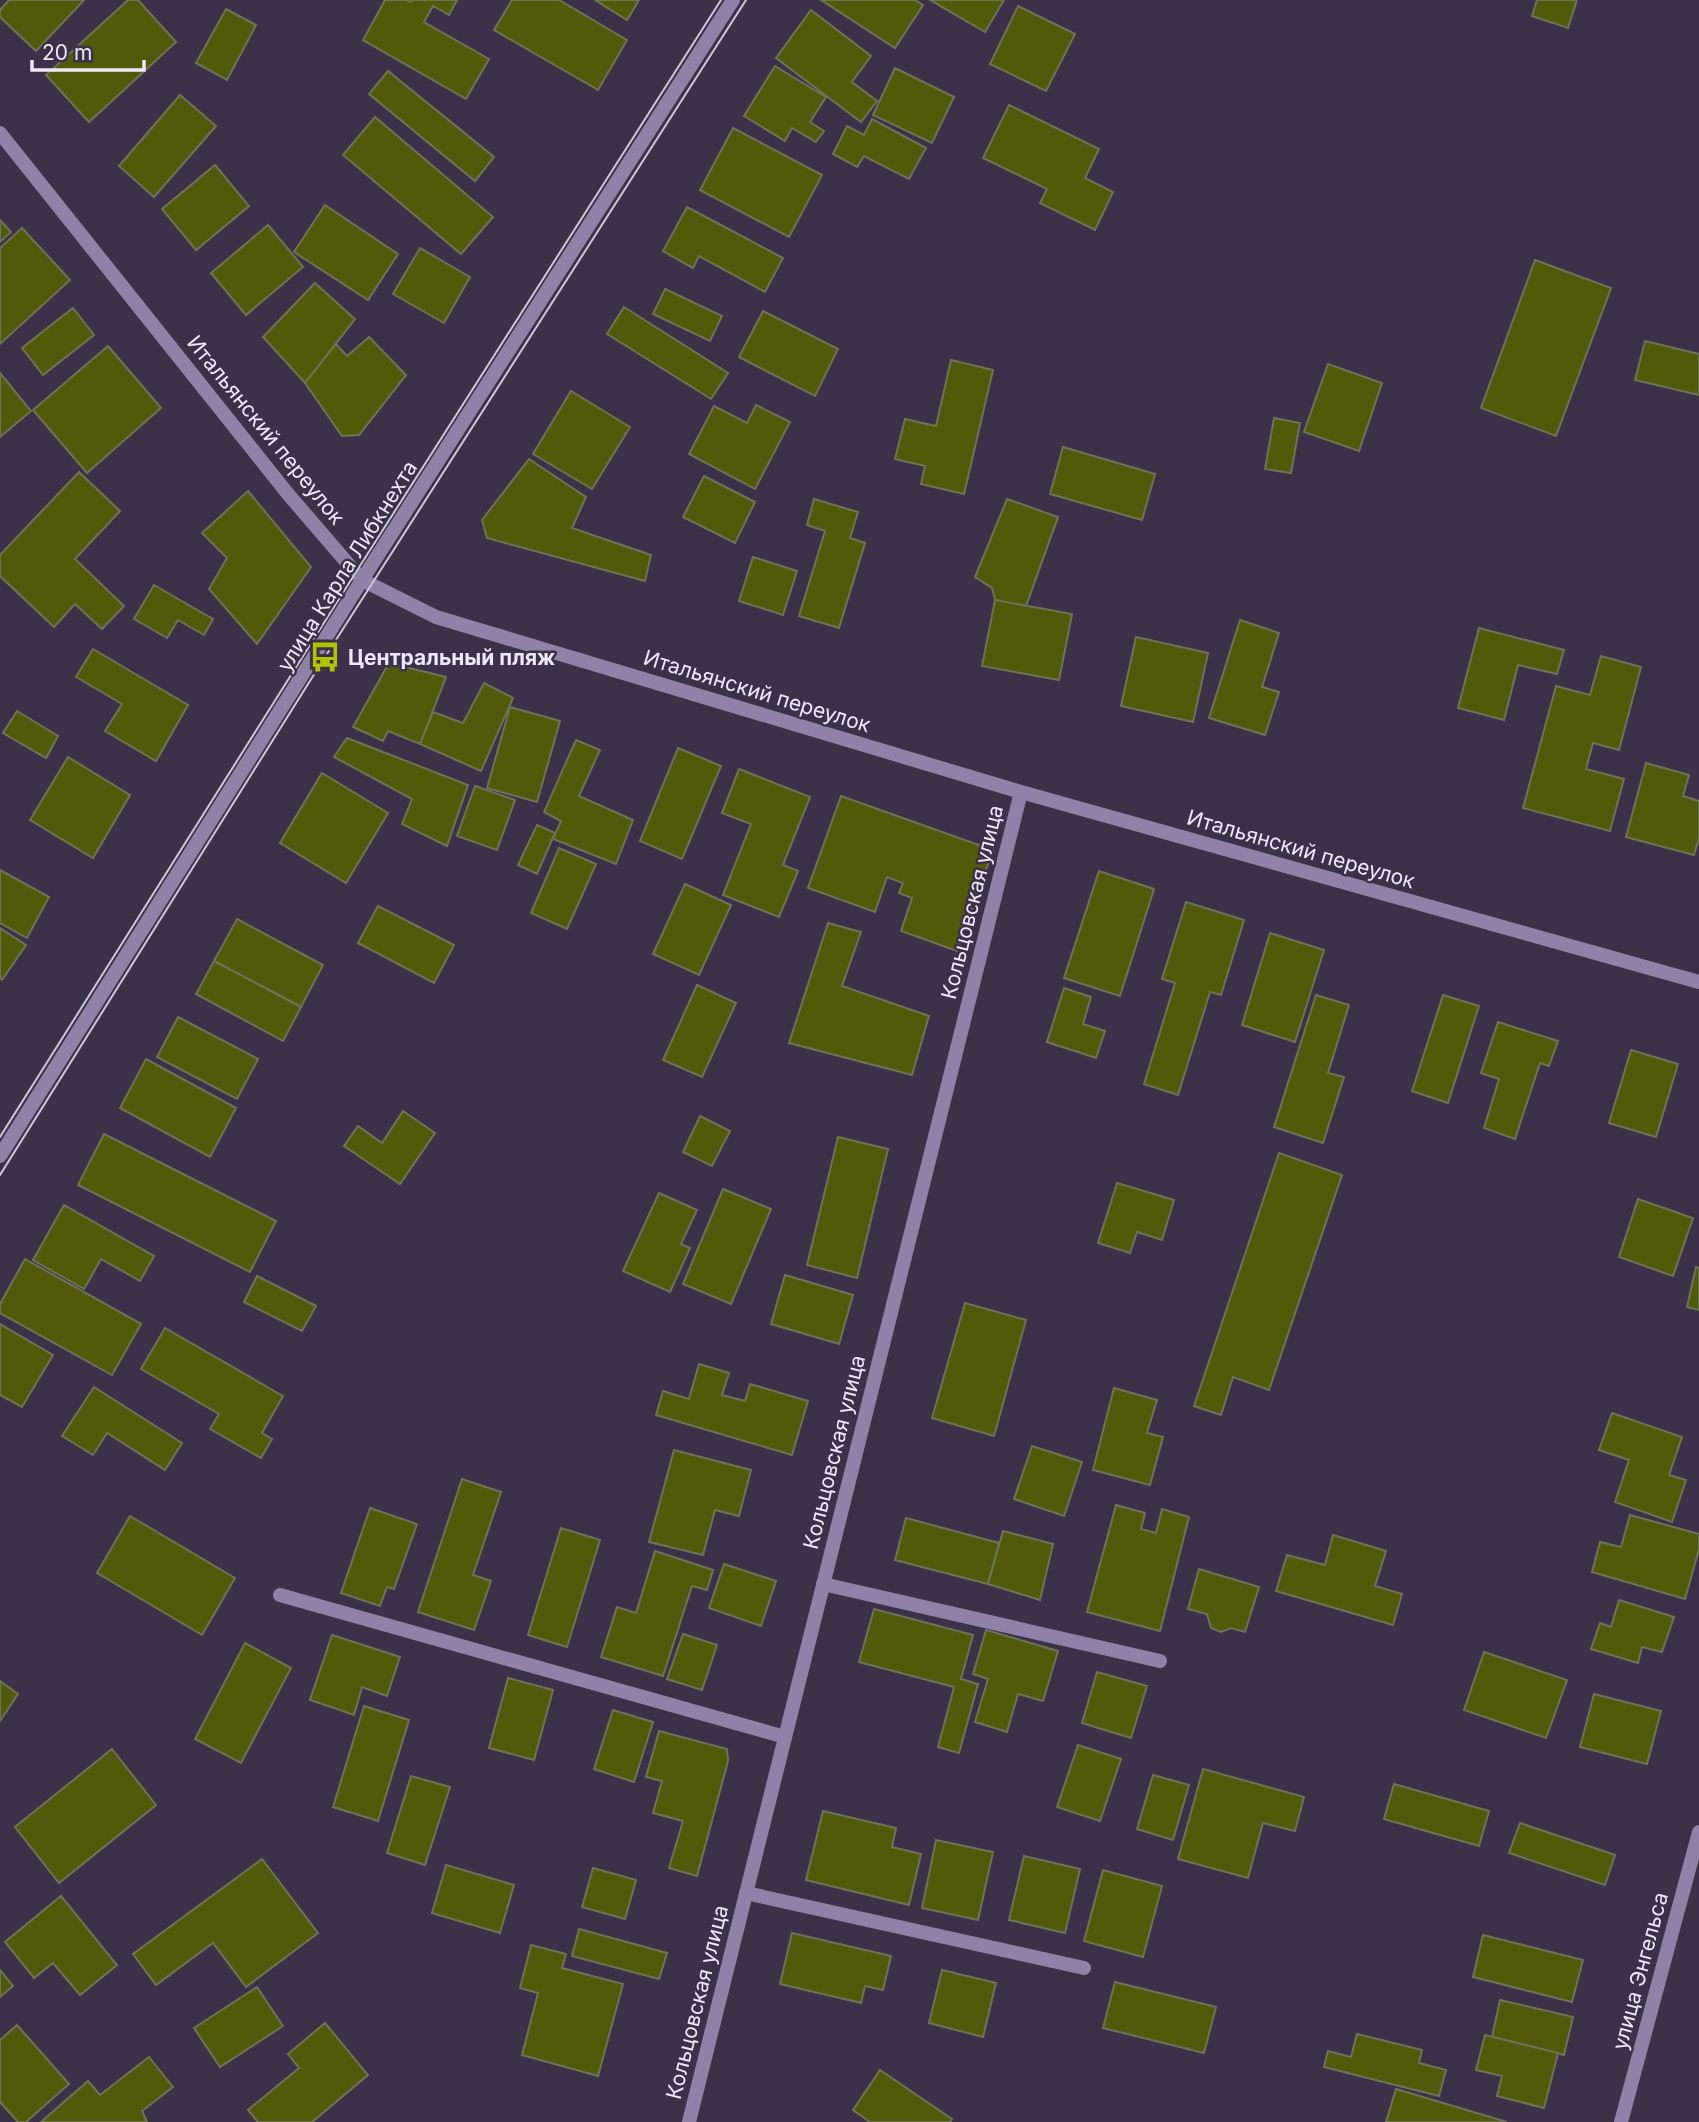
<svg xmlns="http://www.w3.org/2000/svg" width="1699" height="2122" viewBox="0 0 1699 2122" font-family="Inter,sans-serif">
<style>
.building{fill:#505a09;stroke:#6d7356;stroke-width:2}
.lines{fill:none;stroke-linecap:round;stroke-linejoin:round}
.lane{stroke:#8f82a6;stroke-width:14}
.street{stroke:#8f82a6;stroke-width:14}
.tram{stroke:#ccc7d7;stroke-width:2}
.labels{text-anchor:middle;dominant-baseline:central;stroke-width:5;stroke-linejoin:round;paint-order:stroke}
.street-label{font-size:21px;fill:#ede8f7;stroke:#3b324a}
.poi-label{font-size:21px;font-weight:bold;fill:#ede8f7;stroke:#3b324a;text-anchor:start}
</style>
<rect width="100%" height="100%" fill="#3b324a"/>
<g class="building">
<path d="M9,0H84L36,51L0,17V10Z"/>
<path d="M128,0H138L176,42L89,122L46,75Z"/>
<path d="M385,0H407L411,2L412,0H457L449,15L433,6L424,22L489,59L466,99L363,40Z"/>
<path d="M512,0H559L627,40L598,90L494,30Z"/>
<path d="M595,0H639L627,20Z"/>
<path d="M821,0H915L923,5L895,48Z"/>
<path d="M930,0H1004L985,32Z"/>
<path d="M1537,0H1577L1568,28L1532,16Z"/>
<path d="M1018,6L1075,34L1046,91L990,64Z"/>
<path d="M226,9L256,25L227,80L196,63Z"/>
<path d="M811,10L871,56L852,82L877,101L861,122L776,58Z"/>
<path d="M775,66L826,97L810,122L824,131L816,142L792,128L785,141L744,116Z"/>
<path d="M895,68L954,97L932,143L873,115Z"/>
<path d="M388,71L494,157L475,181L369,94Z"/>
<path d="M180,95L216,126L154,197L119,166Z"/>
<path d="M1009,105L1099,149L1085,178L1113,192L1095,230L1040,203L1047,189L983,158Z"/>
<path d="M375,117L493,217L461,254L343,155Z"/>
<path d="M872,119L926,148L909,179L864,156L857,167L833,154L847,126L864,135Z"/>
<path d="M733,128L822,175L789,237L700,190Z"/>
<path d="M215,165L249,206L196,250L162,209Z"/>
<path d="M325,205L398,254L368,300L294,252Z"/>
<path d="M687,207L783,258L765,292L699,256L693,268L663,251Z"/>
<path d="M0,220L11,232L0,242Z"/>
<path d="M268,225L303,267L246,315L211,273Z"/>
<path d="M22,228L70,280L0,344V248Z"/>
<path d="M420,248L470,277L444,323L393,294Z"/>
<path d="M1535,260L1611,288L1556,436L1481,408Z"/>
<path d="M315,283L355,319L305,383L263,337Z"/>
<path d="M665,289L722,316L710,341L653,314Z"/>
<path d="M624,307L728,373L711,399L607,334Z"/>
<path d="M73,308L94,335L43,375L22,348Z"/>
<path d="M763,311L838,349L815,396L739,357Z"/>
<path d="M369,337L406,375L359,435L342,436L305,383L336,344L347,356Z"/>
<path d="M1645,341L1699,354V395L1635,380Z"/>
<path d="M108,346L161,408L87,473L33,410Z"/>
<path d="M951,360L993,370L964,494L921,484L925,466L895,459L905,419L936,426Z"/>
<path d="M1328,364L1382,383L1359,451L1304,432Z"/>
<path d="M0,373L31,411L0,437Z"/>
<path d="M571,391L630,427L592,489L533,454Z"/>
<path d="M756,405L790,422L755,489L689,454L714,406L747,423Z"/>
<path d="M1274,418L1300,423L1291,473L1265,469Z"/>
<path d="M1063,447L1155,474L1142,520L1050,494Z"/>
<path d="M529,459L586,497L572,528L651,555L645,581L487,538L482,520Z"/>
<path d="M79,472L120,511L75,559L124,606L102,629L75,604L54,627L0,576V555Z"/>
<path d="M704,476L755,502L735,543L683,517Z"/>
<path d="M248,491L311,567L257,644L209,589L227,558L202,533Z"/>
<path d="M814,499L858,512L850,538L865,543L839,628L799,616L825,531L807,525Z"/>
<path d="M1007,499L1058,517L1026,606L995,600L992,588L975,577Z"/>
<path d="M753,557L797,571L783,615L739,601Z"/>
<path d="M154,585L213,619L204,635L178,620L167,638L134,619Z"/>
<path d="M995,600L1072,614L1059,680L982,666Z"/>
<path d="M1240,620L1279,633L1262,687L1279,692L1265,735L1209,718Z"/>
<path d="M1479,628L1564,650L1557,674L1518,665L1504,720L1458,708Z"/>
<path d="M1136,637L1208,653L1193,722L1121,706Z"/>
<path d="M93,649L188,705L156,761L105,731L122,704L76,677Z"/>
<path d="M1601,656L1641,667L1619,750L1593,743L1586,769L1624,779L1610,831L1523,808L1556,686L1590,695Z"/>
<path d="M389,663L446,677L420,744L388,731L383,741L353,727Z"/>
<path d="M484,683L513,698L481,771L420,744L433,712L463,723Z"/>
<path d="M510,707L560,721L537,802L487,788Z"/>
<path d="M17,711L58,736L46,758L3,733Z"/>
<path d="M347,738L468,785L447,846L402,824L412,799L334,757Z"/>
<path d="M576,740L600,750L579,796L633,820L616,864L553,839L561,821L544,812Z"/>
<path d="M678,748L721,766L682,859L640,841Z"/>
<path d="M68,757L130,795L93,858L30,820Z"/>
<path d="M1646,763L1689,775L1683,796L1699,801V838L1694,855L1626,837Z"/>
<path d="M739,769L810,797L783,865L798,871L779,917L723,895L751,824L722,813Z"/>
<path d="M322,773L388,813L346,883L280,843Z"/>
<path d="M475,786L515,800L497,850L457,836Z"/>
<path d="M841,796L993,850L957,951L901,931L912,898L899,893L903,883L887,877L875,912L808,888Z"/>
<path d="M537,825L555,833L537,874L518,865Z"/>
<path d="M559,848L596,864L567,929L531,913Z"/>
<path d="M0,870L49,897L27,938L0,923Z"/>
<path d="M1099,871L1154,889L1120,996L1064,978Z"/>
<path d="M685,884L731,905L699,975L653,954Z"/>
<path d="M1186,902L1244,920L1221,995L1210,992L1178,1095L1144,1084L1175,983L1162,979Z"/>
<path d="M378,906L454,945L434,983L358,943Z"/>
<path d="M237,919L323,965L301,1007L214,961Z"/>
<path d="M828,923L861,932L842,986L929,1016L912,1075L789,1043Z"/>
<path d="M0,928L26,945L2,980L0,978Z"/>
<path d="M1270,933L1324,950L1295,1042L1242,1025Z"/>
<path d="M214,961L301,1007L283,1041L196,994Z"/>
<path d="M697,985L736,1003L702,1077L663,1060Z"/>
<path d="M1064,988L1091,997L1083,1024L1105,1031L1096,1058L1047,1042Z"/>
<path d="M1316,995L1349,1005L1328,1073L1344,1077L1323,1143L1274,1127Z"/>
<path d="M1443,995L1479,1006L1448,1103L1412,1091Z"/>
<path d="M178,1017L258,1059L237,1099L157,1057Z"/>
<path d="M1498,1022L1558,1041L1549,1066L1540,1063L1515,1139L1484,1128L1499,1079L1481,1073Z"/>
<path d="M1631,1050L1678,1064L1656,1137L1609,1123Z"/>
<path d="M146,1059L236,1108L210,1157L120,1108Z"/>
<path d="M403,1111L435,1133L400,1184L344,1146L358,1126L382,1143Z"/>
<path d="M700,1116L730,1131L712,1166L683,1152Z"/>
<path d="M104,1134L276,1221L250,1272L78,1185Z"/>
<path d="M838,1137L888,1149L857,1278L807,1265Z"/>
<path d="M1279,1153L1342,1175L1269,1390L1233,1377L1221,1415L1194,1406Z"/>
<path d="M1117,1183L1174,1200L1162,1240L1137,1232L1130,1253L1098,1243Z"/>
<path d="M723,1189L771,1209L731,1304L683,1284Z"/>
<path d="M659,1193L697,1210L681,1244L690,1248L670,1292L623,1271Z"/>
<path d="M1638,1199L1693,1218L1673,1276L1619,1257Z"/>
<path d="M64,1205L154,1256L140,1281L101,1259L84,1289L33,1260Z"/>
<path d="M25,1259L141,1324L112,1375L0,1313V1304Z"/>
<path d="M1696,1267L1699,1268V1310L1687,1307Z"/>
<path d="M785,1275L853,1295L839,1344L771,1324Z"/>
<path d="M257,1276L316,1306L302,1331L244,1302Z"/>
<path d="M965,1303L1026,1320L994,1436L932,1418Z"/>
<path d="M0,1324L53,1355L22,1407L0,1395Z"/>
<path d="M165,1328L283,1396L262,1433L272,1439L261,1458L210,1429L219,1414L141,1369Z"/>
<path d="M699,1364L729,1373L722,1395L745,1401L750,1384L808,1401L792,1455L656,1415L663,1391L689,1399Z"/>
<path d="M94,1387L182,1443L165,1470L107,1433L93,1455L62,1436Z"/>
<path d="M1114,1388L1157,1400L1147,1433L1163,1437L1150,1485L1093,1470Z"/>
<path d="M1612,1413L1682,1437L1669,1475L1686,1480L1672,1522L1615,1502L1629,1460L1599,1450Z"/>
<path d="M1032,1446L1082,1462L1064,1516L1014,1499Z"/>
<path d="M674,1450L751,1470L739,1516L715,1510L703,1555L649,1542Z"/>
<path d="M462,1479L501,1492L473,1575L491,1581L474,1630L418,1612Z"/>
<path d="M1116,1505L1145,1513L1141,1529L1156,1533L1162,1509L1189,1517L1160,1631L1087,1612Z"/>
<path d="M370,1508L417,1524L394,1589L387,1587L380,1606L341,1593Z"/>
<path d="M1630,1515L1699,1534V1549L1685,1599L1592,1572L1600,1542L1621,1547Z"/>
<path d="M130,1516L235,1578L202,1635L97,1573Z"/>
<path d="M906,1518L999,1543L988,1584L895,1560Z"/>
<path d="M561,1528L600,1540L567,1647L528,1635Z"/>
<path d="M1003,1531L1053,1544L1040,1600L988,1584Z"/>
<path d="M1333,1535L1386,1551L1375,1586L1402,1594L1393,1625L1276,1591L1287,1555L1325,1565Z"/>
<path d="M655,1551L713,1570L707,1590L692,1586L663,1676L601,1657L617,1607L636,1613Z"/>
<path d="M724,1564L776,1581L761,1626L709,1608Z"/>
<path d="M1199,1569L1259,1587L1245,1632L1231,1628L1221,1632L1211,1628L1207,1614L1188,1609Z"/>
<path d="M1619,1600L1674,1617L1662,1652L1642,1647L1638,1663L1591,1649L1600,1623L1611,1627Z"/>
<path d="M874,1609L973,1635L961,1679L978,1684L959,1753L938,1747L954,1687L859,1662Z"/>
<path d="M986,1630L1058,1651L1043,1701L1018,1694L1007,1732L975,1722L988,1679L973,1674Z"/>
<path d="M683,1634L717,1645L702,1690L667,1679Z"/>
<path d="M332,1635L400,1657L387,1696L362,1687L354,1715L310,1700Z"/>
<path d="M245,1643L291,1668L241,1763L195,1739Z"/>
<path d="M1484,1652L1567,1680L1546,1738L1464,1710Z"/>
<path d="M1097,1672L1147,1686L1131,1738L1082,1723Z"/>
<path d="M508,1678L553,1690L534,1760L489,1748Z"/>
<path d="M0,1681L18,1694L0,1721Z"/>
<path d="M1594,1694L1661,1711L1647,1764L1580,1747Z"/>
<path d="M364,1706L409,1720L378,1821L333,1807Z"/>
<path d="M613,1710L653,1722L634,1782L594,1769Z"/>
<path d="M659,1731L727,1749L728,1761L697,1876L669,1868L683,1821L653,1813L662,1781L646,1777Z"/>
<path d="M1078,1745L1121,1759L1100,1821L1057,1807Z"/>
<path d="M112,1749L156,1805L59,1883L15,1827Z"/>
<path d="M1203,1769L1304,1797L1295,1831L1263,1823L1248,1878L1178,1859Z"/>
<path d="M1153,1775L1189,1785L1173,1840L1137,1829Z"/>
<path d="M411,1776L450,1787L425,1865L387,1853Z"/>
<path d="M1394,1784L1489,1811L1479,1846L1384,1819Z"/>
<path d="M823,1811L896,1828L892,1847L921,1854L909,1905L806,1880Z"/>
<path d="M1520,1823L1615,1855L1605,1885L1509,1853Z"/>
<path d="M936,1840L993,1852L978,1920L922,1908Z"/>
<path d="M1024,1856L1080,1869L1065,1933L1009,1920Z"/>
<path d="M262,1859L318,1933L246,1987L213,1943L156,1985L133,1954Z"/>
<path d="M446,1865L514,1885L500,1933L432,1913Z"/>
<path d="M593,1868L636,1880L625,1919L582,1907Z"/>
<path d="M1103,1870L1162,1886L1143,1957L1084,1941Z"/>
<path d="M61,1896L117,1965L80,1995L53,1963L34,1978L5,1942Z"/>
<path d="M579,1929L667,1953L659,1979L572,1956Z"/>
<path d="M792,1933L891,1956L883,1990L865,1986L861,2003L780,1984Z"/>
<path d="M1483,1935L1583,1960L1572,2002L1473,1977Z"/>
<path d="M531,1945L566,1954L562,1968L623,1984L598,2076L522,2055L538,1993L520,1988Z"/>
<path d="M0,1970L13,1986L0,1997Z"/>
<path d="M942,1970L996,1983L983,2037L929,2023Z"/>
<path d="M1115,1982L1216,2007L1204,2053L1103,2028Z"/>
<path d="M257,1987L283,2026L220,2067L194,2028Z"/>
<path d="M1500,2000L1573,2017L1564,2055L1492,2037Z"/>
<path d="M325,2023L368,2075L312,2122H258L248,2110L299,2068L288,2054Z"/>
<path d="M17,2025L69,2084L26,2122H18L0,2102V2040Z"/>
<path d="M1357,2034L1422,2050L1419,2063L1446,2070L1439,2096L1324,2067L1328,2051L1351,2057Z"/>
<path d="M1485,2035L1558,2053L1544,2108L1497,2096L1502,2076L1476,2070Z"/>
<path d="M149,2057L173,2087L142,2111L147,2122H41L88,2081L100,2095Z"/>
<path d="M880,2070L952,2119L950,2122H870L853,2110Z"/>
<path d="M1396,2089L1507,2122H1386Z"/>
</g>
<g class="lines">
<g class="lane">
<path d="M823,1584L1160,1661"/>
<path d="M280,1595L785,1737"/>
<path d="M746,1893L1084,1968"/>
</g>
<g class="street">
<path d="M0,133L288,494L362,580L436,617L1021,792L1699,982"/>
<path d="M0,1156L362,580L733,0"/>
<path d="M689,2122L1021,792"/>
<path d="M1621,2122L1699,1832"/>
</g>
<g class="tram">
<path d="M0,1137L356,572L721,0"/>
<path d="M0,1175L325,657L746,0"/>
</g>
</g>
<defs>
<g id="bus-bare" transform="scale(2.415)"><path d="M-5-6H5V4H4V6H2V4H-2V6H-4V4H-5ZM-3.5-4V0h7V-4ZM-3.5 1.2v1.5H-2V1.2ZM2 1.2v1.5H3.5V1.2Z" fill="#b0c500" stroke="#3b324a" stroke-width="2.5" paint-order="stroke"/></g>
</defs>
<g fill-rule="evenodd">
<use href="#bus-bare" x="325" y="657"/>
</g>
<g class="labels">
<g class="street-label">
<text transform="translate(266 430) rotate(51)">Итальянский переулок</text>
<text transform="translate(347 566) rotate(-58)">улица Карла Либкнехта</text>
<text transform="translate(757 691) rotate(17)">Итальянский переулок</text>
<text transform="translate(1301 849) rotate(16)">Итальянский переулок</text>
<text transform="translate(972 902) rotate(-76)">Кольцовская улица</text>
<text transform="translate(834 1452) rotate(-76)">Кольцовская улица</text>
<text transform="translate(1640 1971) rotate(-75)">улица Энгельса</text>
<text transform="translate(697 2002) rotate(-76)">Кольцовская улица</text>
</g>
<g class="poi-label">
<text x="348" y="657">Центральный пляж</text>
</g>
</g>
<path d="M32 60v10h112v-10" fill="none" stroke="#ede8f7" stroke-width="3.5"/>
<text x="42" y="60" font-size="21" fill="#ede8f7" stroke="#3b324a" stroke-width="5" paint-order="stroke">20 m</text>
</svg>
